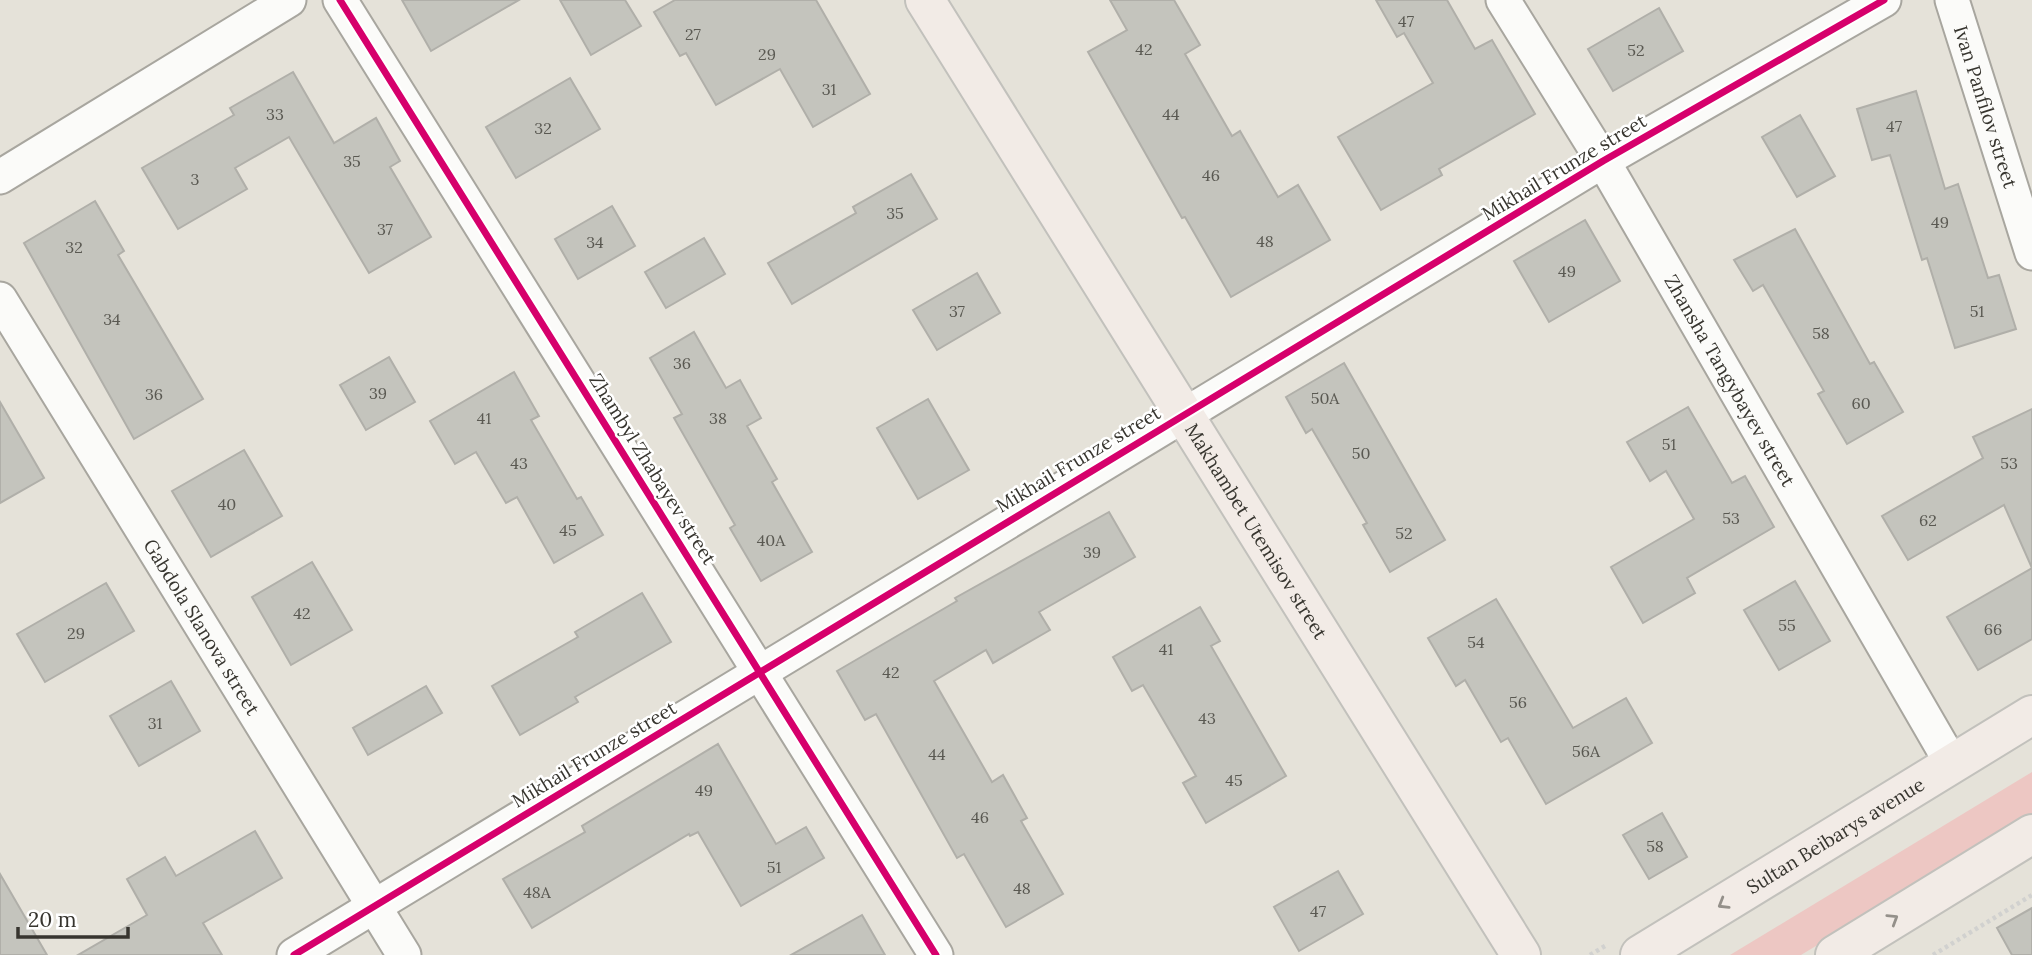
<svg xmlns="http://www.w3.org/2000/svg" width="2032" height="955" viewBox="0 0 2032 955" font-family="Lora,serif">
<style>
.green{fill:#edc7c3}
.building{fill:#c4c4bd;stroke:#b0afa9;stroke-width:2}
.lines{fill:none;stroke-linecap:round;stroke-linejoin:round}
.minor-casing{stroke:#a8a69f;stroke-width:37}
.primary-casing{stroke:#c2c1bc;stroke-width:42}
.path{stroke:#d1d1cf;stroke-width:4.5;stroke-dasharray:3.5 3.5;stroke-linecap:butt}
.minor{stroke:#fbfbf9;stroke-width:33}
.primary{stroke:#f2ebe6;stroke-width:38}
.cycleway-casing{stroke:#fff;stroke-width:11}
.cycleway{stroke:#d6006c;stroke-width:7}
.oneway{stroke:#94908a}
.labels{text-anchor:middle;dominant-baseline:central;stroke-width:5;stroke-linejoin:round;paint-order:stroke}
.number-label{font-size:16px;fill:#5a5952}
.street-label{font-size:19px;fill:#37352f;stroke:#fff}
</style>
<rect width="100%" height="100%" fill="#e5e2d9"/>
<path class="green" d="M2032,772V815L1801,955H1730Z"/>
<g class="building">
<path d="M402,0H519L431,51Z"/>
<path d="M560,0H625L641,26L591,55Z"/>
<path d="M675,0H816L870,94L813,127L780,69L716,105L686,53L680,56L654,12Z"/>
<path d="M1110,0H1174L1200,45L1185,54L1232,136L1240,131L1278,197L1298,185L1330,240L1231,297L1185,217L1182,218L1088,52L1127,30Z"/>
<path d="M1376,0H1447L1475,49L1492,40L1535,114L1439,169L1442,175L1381,210L1338,137L1433,83L1404,33L1397,37Z"/>
<path d="M1659,8L1683,51L1613,91L1588,49Z"/>
<path d="M293,72L334,143L376,118L400,161L390,167L431,237L369,273L289,137L235,168L247,189L178,229L142,168L234,115L230,108Z"/>
<path d="M570,78L600,129L516,178L486,127Z"/>
<path d="M1916,91L1945,189L1958,184L1988,278L1999,275L2016,329L1955,348L1927,258L1922,260L1890,155L1872,160L1857,109Z"/>
<path d="M1800,115L1835,176L1797,197L1762,137Z"/>
<path d="M911,174L937,219L792,304L768,263L856,213L853,207Z"/>
<path d="M95,201L124,251L118,255L203,399L134,439L24,243Z"/>
<path d="M612,206L635,246L578,279L555,239Z"/>
<path d="M1585,220L1620,281L1549,322L1514,261Z"/>
<path d="M1795,229L1870,364L1874,362L1903,412L1847,444L1818,394L1824,391L1763,285L1753,291L1734,260Z"/>
<path d="M704,238L725,274L666,308L645,272Z"/>
<path d="M977,273L1000,313L937,350L913,310Z"/>
<path d="M694,332L726,388L740,380L761,418L747,426L777,479L772,482L812,552L761,581L730,528L735,525L674,418L682,414L650,358Z"/>
<path d="M389,357L415,402L366,430L340,385Z"/>
<path d="M1344,363L1445,540L1390,572L1363,525L1367,523L1312,429L1306,433L1286,397Z"/>
<path d="M514,372L539,416L531,420L577,499L581,497L603,535L554,563L517,497L506,503L476,452L455,464L430,421Z"/>
<path d="M928,399L969,470L918,499L877,428Z"/>
<path d="M0,402L44,478L0,503Z"/>
<path d="M1688,407L1732,483L1745,476L1774,527L1687,578L1695,593L1643,623L1611,567L1694,519L1666,471L1650,481L1627,442Z"/>
<path d="M2032,409V639L1978,670L1947,617L2032,568L2004,505L1908,560L1882,516L1983,458L1973,437Z"/>
<path d="M244,450L282,516L211,557L172,491Z"/>
<path d="M1109,512L1135,557L1039,612L1050,630L993,663L986,650L934,681L992,782L1003,775L1027,818L1021,821L1063,894L1006,927L964,854L957,858L876,714L865,720L837,671L957,601L955,598Z"/>
<path d="M312,562L352,630L291,665L252,597Z"/>
<path d="M1795,581L1830,641L1779,670L1744,610Z"/>
<path d="M106,583L134,631L45,682L17,634Z"/>
<path d="M642,593L671,642L575,697L578,702L520,735L492,686L578,637L575,632Z"/>
<path d="M1496,599L1573,728L1626,698L1652,743L1546,804L1508,738L1501,742L1465,680L1456,686L1428,638Z"/>
<path d="M1200,607L1220,641L1211,646L1286,776L1206,823L1183,783L1196,776L1143,685L1132,691L1113,657Z"/>
<path d="M171,681L200,731L139,766L110,716Z"/>
<path d="M426,686L442,713L368,755L353,728Z"/>
<path d="M718,744L776,844L806,827L824,858L741,906L698,832L690,836L689,834L532,928L503,879L585,832L582,826Z"/>
<path d="M1662,813L1687,857L1649,879L1623,835Z"/>
<path d="M255,831L282,878L203,923L222,955H78L147,915L127,879L165,857L176,876Z"/>
<path d="M1338,871L1363,914L1299,951L1274,907Z"/>
<path d="M0,874L47,955H0Z"/>
<path d="M2032,908V955H2012L1997,928Z"/>
<path d="M862,915L885,955H791Z"/>
</g>
<g class="lines">
<g class="minor-casing">
<g id="minor">
<path d="M340,0L936,955"/>
<path id="s1" d="M1503,0L1603,161L1952,764"/>
<path id="s2" d="M1952,0L2032,253"/>
<path d="M0,177L289,0"/>
<path id="s3" d="M0,299L404,955"/>
<path d="M294,955L1603,161L1884,0"/>
</g>
</g>
<g class="primary-casing">
<g id="primary">
<path id="s4" d="M925,0L1521,955"/>
<path id="s5" d="M1640,955L2032,715"/>
<path d="M1835,955L2032,834"/>
</g>
</g>
<g class="path">
<path d="M1590,955L1605,946"/>
<path d="M1933,955L2032,895"/>
</g>
<use href="#minor" class="minor"/>
<use href="#primary" class="primary"/>
<g class="cycleway-casing">
<g id="cycleway">
<path d="M340,0L936,955"/>
<path d="M294,955L1603,161L1884,0"/>
</g>
</g>
<use href="#cycleway" class="cycleway"/>
</g>
<defs><path id="oneway-chevron" d="M-2-3.5L2.5 0L-2 3.5" fill="none" stroke-width="1.6" stroke-linecap="round" stroke-linejoin="round" transform="scale(1.75)"/></defs>
<g class="oneway">
<use href="#oneway-chevron" transform="translate(1723 904) rotate(149)"/>
<use href="#oneway-chevron" transform="translate(1893 919) rotate(-32)"/>
</g>
<g class="labels">
<g class="number-label">
<text x="1406" y="21">47</text>
<text x="693" y="34">27</text>
<text x="1144" y="49">42</text>
<text x="1636" y="50">52</text>
<text x="767" y="54">29</text>
<text x="829" y="89">31</text>
<text x="275" y="114">33</text>
<text x="1171" y="114">44</text>
<text x="1894" y="126">47</text>
<text x="543" y="128">32</text>
<text x="352" y="161">35</text>
<text x="1211" y="175">46</text>
<text x="195" y="179">3</text>
<text x="895" y="213">35</text>
<text x="1940" y="222">49</text>
<text x="385" y="229">37</text>
<text x="1265" y="241">48</text>
<text x="595" y="242">34</text>
<text x="74" y="247">32</text>
<text x="1567" y="271">49</text>
<text x="957" y="311">37</text>
<text x="1977" y="311">51</text>
<text x="112" y="319">34</text>
<text x="1821" y="333">58</text>
<text x="682" y="363">36</text>
<text x="378" y="393">39</text>
<text x="154" y="394">36</text>
<text x="1325" y="398">50А</text>
<text x="1861" y="403">60</text>
<text x="484" y="418">41</text>
<text x="718" y="418">38</text>
<text x="1669" y="444">51</text>
<text x="1361" y="453">50</text>
<text x="519" y="463">43</text>
<text x="2009" y="463">53</text>
<text x="227" y="504">40</text>
<text x="1731" y="518">53</text>
<text x="1928" y="520">62</text>
<text x="568" y="530">45</text>
<text x="1404" y="533">52</text>
<text x="771" y="540">40А</text>
<text x="1092" y="552">39</text>
<text x="302" y="613">42</text>
<text x="1787" y="625">55</text>
<text x="1993" y="629">66</text>
<text x="76" y="633">29</text>
<text x="1476" y="642">54</text>
<text x="1166" y="649">41</text>
<text x="891" y="672">42</text>
<text x="1518" y="702">56</text>
<text x="1207" y="718">43</text>
<text x="155" y="723">31</text>
<text x="1586" y="751">56А</text>
<text x="937" y="754">44</text>
<text x="1234" y="780">45</text>
<text x="704" y="790">49</text>
<text x="980" y="817">46</text>
<text x="1655" y="846">58</text>
<text x="774" y="867">51</text>
<text x="1022" y="888">48</text>
<text x="537" y="892">48А</text>
<text x="1318" y="911">47</text>
</g>
<g class="street-label">
<text stroke="none"><textPath href="#s2" startOffset="112">Ivan Panfilov street</textPath></text>
<text transform="translate(1564 167) rotate(-31)">Mikhail Frunze street</text>
<text stroke="none"><textPath href="#s1" startOffset="443">Zhansha Tangybayev street</textPath></text>
<text transform="translate(1078 459) rotate(-31)">Mikhail Frunze street</text>
<text transform="translate(653 469) rotate(58)">Zhambyl Zhabayev street</text>
<text stroke="none"><textPath href="#s4" startOffset="626">Makhambet Utemisov street</textPath></text>
<text stroke="none"><textPath href="#s3" startOffset="385">Gabdola Slanova street</textPath></text>
<text transform="translate(594 754) rotate(-31)">Mikhail Frunze street</text>
<text stroke="none"><textPath href="#s5" startOffset="229">Sultan Beibarys avenue</textPath></text>
</g>
</g>
<path d="M18 927v10h110v-10" fill="none" stroke="#37352f" stroke-width="3.5"/>
<text x="28" y="927" font-size="21" fill="#37352f" stroke="#ffffff" stroke-width="5" paint-order="stroke">20 m</text>
</svg>
